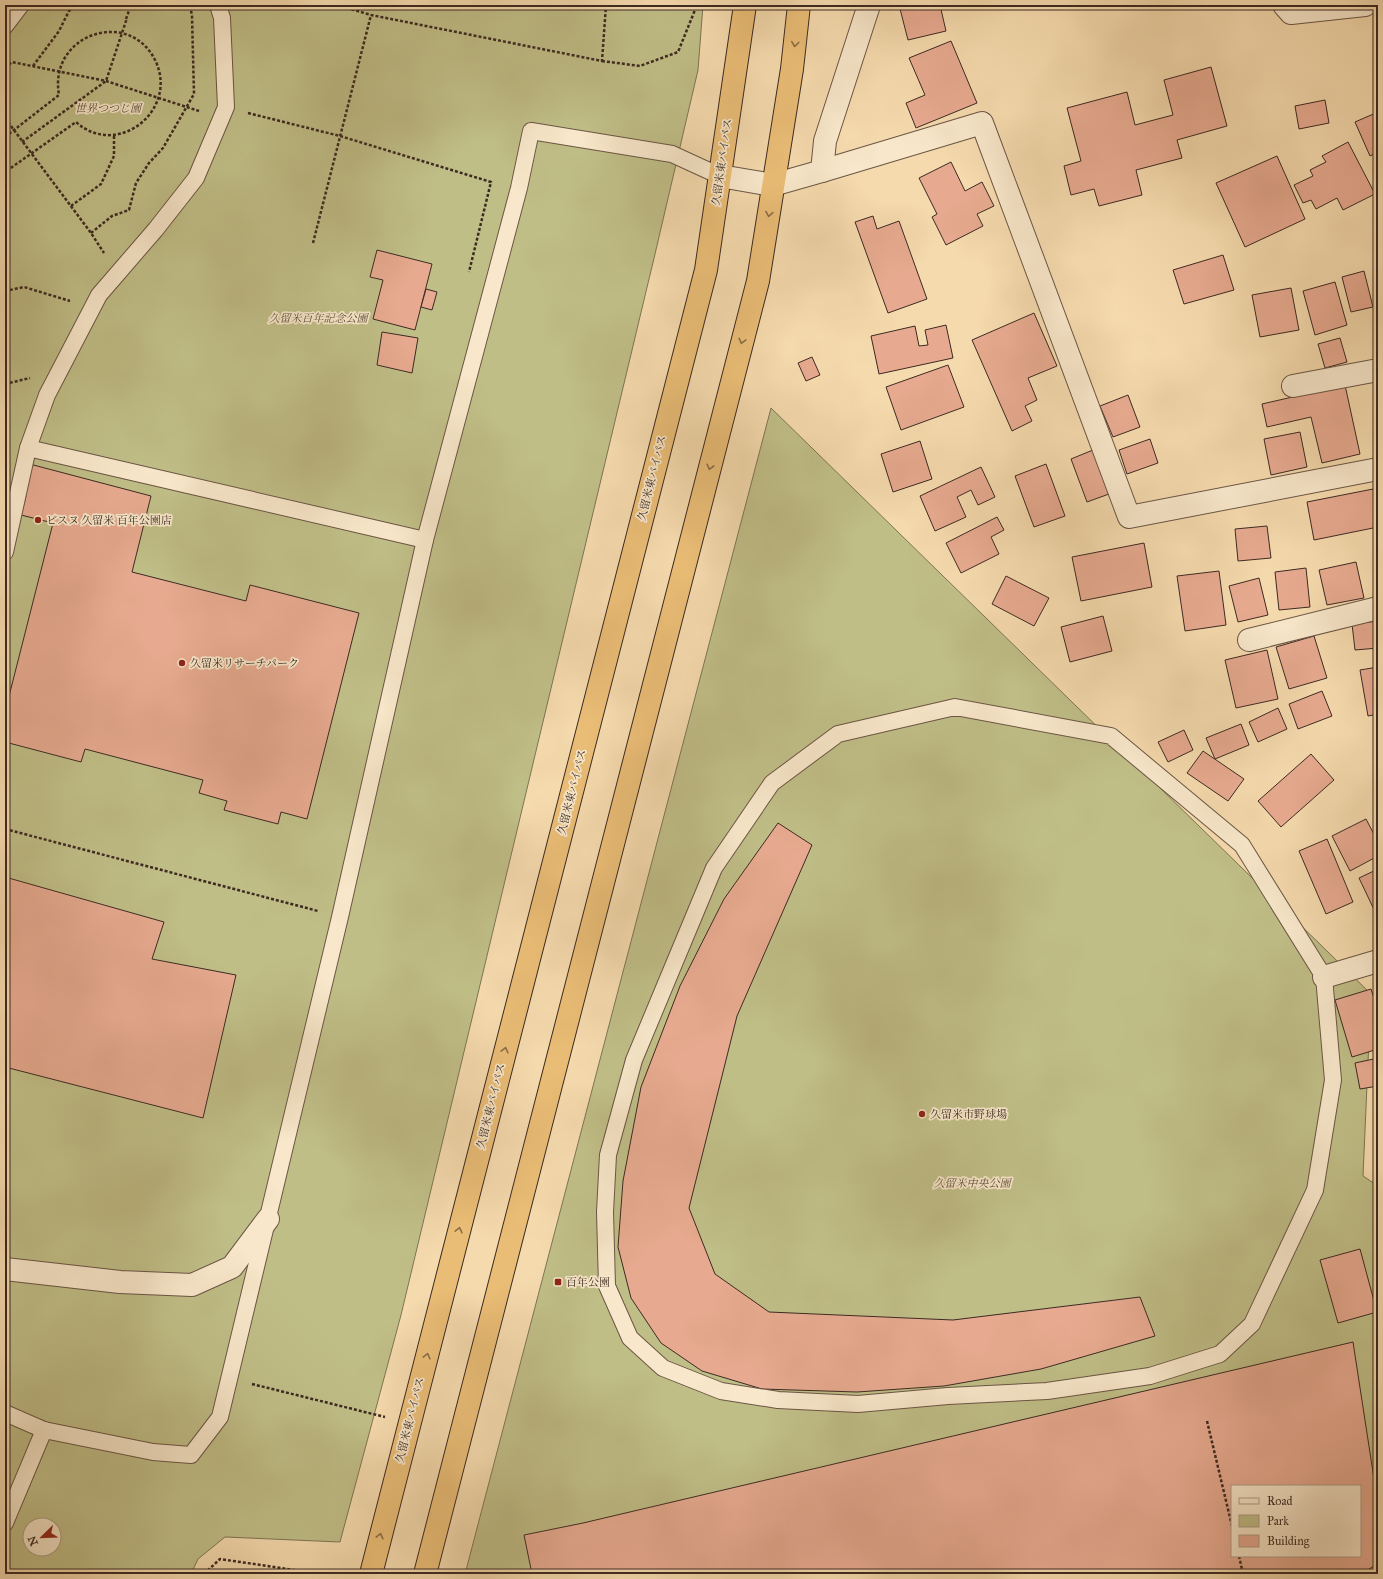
<svg xmlns="http://www.w3.org/2000/svg" width="1383" height="1579" viewBox="0 0 1383 1579" font-family="'IM FELL Great Primer','Noto Serif JP',serif">
<style>
.green{fill:#c0be87;stroke:#7e7454;fill-rule:evenodd}
.building{fill:#e7aa90;stroke:#3d2a22;fill-rule:evenodd}
.lines{fill:none;stroke-linecap:round;stroke-linejoin:round}
.service-casing{stroke:#6b5645;stroke-width:18}
.minor-casing{stroke:#6b5645;stroke-width:24}
.trunk-casing{stroke:#3d2a22;stroke-width:24}
.path{stroke:#3d2a22;stroke-width:2.5;stroke-dasharray:3 2;stroke-linecap:butt}
.service{stroke:#f8e7ca;stroke-width:16}
.minor{stroke:#f8e7ca;stroke-width:22}
.trunk{stroke:#eabd76;stroke-width:22}
.oneway{stroke:#8b6c48}
.poi-dot{fill:#8f2418;stroke:#f8e7ca;stroke-width:1.5}
.labels{text-anchor:middle;dominant-baseline:central;stroke-width:3.5;stroke-linejoin:round;paint-order:stroke}
.park-label{font-size:11px;font-style:italic;fill:#5e4f3b;stroke:#f8e7ca}
.street-label{font-size:11px;fill:#3d2a22;stroke:#f8e7ca}
.poi-label{font-size:11px;fill:#3d2a22;stroke:#f8e7ca;text-anchor:start}
</style>
<rect width="100%" height="100%" fill="#f5daad"/>
<filter id="stains"><feTurbulence type="fractalNoise" baseFrequency=".005" numOctaves="4"/><feColorMatrix values="0 0 0 0 .2 0 0 0 0 .09 0 0 0 0 .02 0 0 0 .5 -.17"/></filter>
<radialGradient id="worn" r=".72"><stop offset=".6" stop-color="#630" stop-opacity="0"/><stop offset="1" stop-color="#630" stop-opacity=".3"/></radialGradient>
<g class="green">
<path d="M5,5H703L698,70L655,254L401,1315L340,1542L225,1537L198,1559L191,1574H5ZM30,1525H54V1549H30Z"/>
<path d="M771,408L1371,994L1363,1176L1378,1186V1574H465ZM1232,1486H1360V1556H1232Z"/>
</g>
<g class="building">
<path d="M899,5H940L946,31L908,40Z"/>
<path d="M951,41L977,103L916,128L906,103L925,95L909,58Z"/>
<path d="M1211,67L1227,126L1177,140L1182,158L1136,170L1142,195L1099,206L1094,189L1071,195L1064,166L1081,161L1067,108L1127,92L1135,125L1173,115L1164,80Z"/>
<path d="M1325,100L1329,123L1299,129L1295,106Z"/>
<path d="M1378,112V152L1370,156L1355,122Z"/>
<path d="M1348,142L1375,194L1343,210L1337,198L1316,209L1311,200L1303,203L1294,185L1313,176L1310,170L1326,162L1322,156Z"/>
<path d="M1277,156L1305,219L1245,247L1216,183Z"/>
<path d="M951,162L965,191L982,182L994,206L977,214L983,226L946,245L932,217L937,214L919,178Z"/>
<path d="M873,216L877,229L899,221L927,299L888,313L855,222Z"/>
<path d="M377,250L432,264L415,330L373,319L383,280L370,277Z"/>
<path d="M1223,255L1234,290L1184,304L1173,270Z"/>
<path d="M1364,271L1373,307L1351,312L1342,277Z"/>
<path d="M1335,282L1347,325L1315,335L1303,291Z"/>
<path d="M1291,288L1299,330L1260,337L1252,295Z"/>
<path d="M426,289L437,292L432,310L421,307Z"/>
<path d="M1034,313L1057,366L1028,378L1037,400L1025,406L1032,421L1012,431L972,340Z"/>
<path d="M946,325L953,358L879,374L871,336L915,326L919,346L928,345L925,330Z"/>
<path d="M382,332L418,338L412,373L377,365Z"/>
<path d="M1340,338L1347,362L1325,368L1318,344Z"/>
<path d="M812,357L820,375L806,381L798,363Z"/>
<path d="M948,365L964,407L901,430L886,387Z"/>
<path d="M1345,385L1360,454L1322,463L1311,417L1267,427L1262,404Z"/>
<path d="M1128,395L1140,427L1113,437L1100,406Z"/>
<path d="M1300,432L1307,467L1271,475L1264,439Z"/>
<path d="M1150,439L1158,463L1127,474L1119,450Z"/>
<path d="M920,441L932,479L893,492L881,454Z"/>
<path d="M1093,450L1109,494L1087,502L1071,459Z"/>
<path d="M22,462L151,496L132,572L246,601L250,585L359,613L307,819L281,812L278,824L224,810L227,801L199,793L203,780L85,749L81,762L5,742V712L53,523L21,515L26,496L15,492Z"/>
<path d="M1046,464L1065,516L1034,527L1015,476Z"/>
<path d="M981,467L995,497L978,505L971,490L957,497L966,517L935,531L920,496Z"/>
<path d="M1373,489L1378,512V527L1314,540L1307,502Z"/>
<path d="M997,517L1004,530L991,537L999,554L961,573L946,543Z"/>
<path d="M1267,526L1271,558L1238,561L1235,529Z"/>
<path d="M1144,543L1152,587L1081,601L1072,557Z"/>
<path d="M1356,562L1364,598L1327,605L1319,570Z"/>
<path d="M1306,568L1310,607L1279,610L1275,572Z"/>
<path d="M1219,571L1226,625L1185,631L1177,576Z"/>
<path d="M1006,576L1049,598L1034,626L992,604Z"/>
<path d="M1259,578L1268,615L1238,622L1229,586Z"/>
<path d="M1103,616L1112,651L1070,662L1061,627Z"/>
<path d="M1378,621V648L1355,650L1352,624Z"/>
<path d="M1314,636L1327,678L1289,689L1276,647Z"/>
<path d="M1267,650L1278,699L1236,708L1225,660Z"/>
<path d="M1378,667V714L1368,716L1360,670Z"/>
<path d="M1322,691L1332,716L1298,729L1289,704Z"/>
<path d="M1278,708L1287,729L1258,742L1249,722Z"/>
<path d="M1241,724L1249,745L1215,759L1206,738Z"/>
<path d="M1184,730L1193,750L1168,762L1158,742Z"/>
<path d="M1203,751L1244,779L1228,801L1187,773Z"/>
<path d="M1311,754L1334,780L1281,827L1258,801Z"/>
<path d="M1366,819L1378,842V856L1350,871L1332,836Z"/>
<path d="M778,823L812,845L737,1016L689,1208L715,1274L769,1312L953,1320L1140,1297L1155,1336L1041,1369L944,1386L857,1392L762,1389L702,1371L661,1343L631,1298L618,1247L623,1181L641,1087L680,986L724,899Z"/>
<path d="M1327,839L1353,902L1326,914L1299,851Z"/>
<path d="M1378,869V918L1359,878Z"/>
<path d="M5,877L164,922L152,959L236,975L203,1118L5,1067Z"/>
<path d="M1371,989L1378,1011V1049L1352,1057L1335,1000Z"/>
<path d="M1378,1058V1086L1360,1089L1355,1063Z"/>
<path d="M1360,1249L1377,1312L1338,1323L1320,1260Z"/>
<path d="M1353,1342L1378,1505V1563L1362,1574H532L524,1535L583,1523ZM1232,1486H1360V1556H1232Z"/>
</g>
<g class="lines">
<g class="service-casing">
<g id="service">
<path d="M5,26L21,5"/>
<path d="M28,448L425,540"/>
<path d="M5,552L28,448L47,395L99,295L156,229L196,178L226,107L222,18L218,5"/>
<path d="M955,707L1111,736L1242,845L1324,977L1333,1080L1315,1190L1252,1324L1220,1354L1150,1376L1047,1391L948,1396L858,1404L778,1400L721,1391L663,1368L630,1338L607,1286L605,1212L608,1155L634,1060L714,868L772,783L838,734Z"/>
<path d="M5,1413L44,1430L153,1452L191,1455L220,1417L340,917L425,540L519,188L531,131L672,154L720,176"/>
<path d="M5,1523L44,1430"/>
</g>
</g>
<g class="minor-casing">
<g id="minor">
<path d="M1284,5L1291,13L1365,5"/>
<path d="M822,171L982,123L1129,517L1378,469"/>
<path d="M720,176L773,185L822,171L825,141L869,5"/>
<path d="M1293,386L1378,370"/>
<path d="M1249,640L1378,608"/>
<path d="M1324,977L1378,961"/>
<path d="M5,1269L120,1282L192,1285L232,1267L268,1219"/>
</g>
</g>
<g class="trunk-casing">
<g id="trunk">
<path d="M371,1574L706,270L745,5"/>
<path d="M425,1574L758,281L792,69L799,5"/>
</g>
</g>
<g class="path">
<path d="M337,5L371,15L602,61L606,5"/>
<path d="M126,19L131,5"/>
<path d="M602,61L640,66L678,52L697,5"/>
<path d="M33,66L59,31L69,11L75,5"/>
<path d="M5,68L12,62L106,81L199,111"/>
<path d="M248,113L340,136L491,182L469,272"/>
<path d="M5,118L91,233L104,253"/>
<path d="M5,137L59,95C48,33 131,7 156,62C178,111 117,159 76,122L5,172"/>
<path d="M22,142L106,81L127,18"/>
<path d="M71,206L101,184L114,156V135"/>
<path d="M91,233L112,216L129,210L136,183L149,163L163,148L194,94L192,16L190,5"/>
<path d="M313,243L371,15"/>
<path d="M5,291L24,287L70,301"/>
<path d="M5,384L30,378"/>
<path d="M5,829L318,911"/>
<path d="M252,1384L385,1417"/>
<path d="M1207,1421L1232,1526"/>
<path d="M1239,1556L1243,1574"/>
<path d="M204,1574L220,1559L321,1574"/>
</g>
<use href="#service" class="service"/>
<use href="#minor" class="minor"/>
<use href="#trunk" class="trunk"/>
</g>
<defs><path id="oneway-chevron" d="M-2-3.5L2.5 0L-2 3.5" fill="none" stroke-width="1.6" stroke-linecap="round" stroke-linejoin="round"/></defs>
<g class="oneway">
<use href="#oneway-chevron" transform="translate(795 44) rotate(97)"/>
<use href="#oneway-chevron" transform="translate(769 214) rotate(99)"/>
<use href="#oneway-chevron" transform="translate(742 341) rotate(104)"/>
<use href="#oneway-chevron" transform="translate(710 467) rotate(104)"/>
<use href="#oneway-chevron" transform="translate(505 1050) rotate(-76)"/>
<use href="#oneway-chevron" transform="translate(459 1230) rotate(-76)"/>
<use href="#oneway-chevron" transform="translate(427 1356) rotate(-76)"/>
<use href="#oneway-chevron" transform="translate(380 1536) rotate(-76)"/>
</g>
<g class="poi-dot">
<circle cx="38" cy="520" r="4"/>
<circle cx="182" cy="663" r="4"/>
<circle cx="922" cy="1114" r="4"/>
<rect x="554" y="1278" width="8" height="8" rx="2"/>
</g>
<g class="labels">
<g class="park-label">
<text x="108" y="108">世界つつじ園</text>
<text x="318" y="318">久留米百年記念公園</text>
<text x="972" y="1183">久留米中央公園</text>
</g>
<g class="street-label">
<text transform="translate(722 162) rotate(-82)">久留米東バイパス</text>
<text transform="translate(652 478) rotate(-76)">久留米東バイパス</text>
<text transform="translate(572 792) rotate(-76)">久留米東バイパス</text>
<text transform="translate(491 1106) rotate(-76)">久留米東バイパス</text>
<text transform="translate(410 1420) rotate(-76)">久留米東バイパス</text>
</g>
<g class="poi-label">
<text x="46" y="520">ビスヌ 久留米 百年公園店</text>
<text x="190" y="663">久留米リサーチパーク</text>
<text x="930" y="1114">久留米市野球場</text>
<text x="566" y="1282">百年公園</text>
</g>
</g>
<rect width="1383" height="1579" fill="none" stroke="#f5daad" stroke-width="20"/>
<rect x="6" y="6" width="1371" height="1567" fill="none" stroke="#3d2a22" stroke-width="2"/>
<rect x="10" y="10" width="1363" height="1559" fill="none" stroke="#3d2a22"/>
<rect x="1231" y="1485" width="130" height="72" fill="#f8e7ca" stroke="#ad9b87"/>
<rect x="1239" y="1498" width="20" height="6" fill="#f8e7ca" stroke="#ad9b87"/>
<text x="1267" y="1505" font-size="12" fill="#3d2a22">Road</text>
<rect x="1239" y="1515" width="20" height="12" fill="#c0be87" stroke="#ad9b87"/>
<text x="1267" y="1525" font-size="12" fill="#3d2a22">Park</text>
<rect x="1239" y="1535" width="20" height="12" fill="#e7aa90" stroke="#ad9b87"/>
<text x="1267" y="1545" font-size="12" fill="#3d2a22">Building</text>
<g transform="translate(42 1537) rotate(247)"><circle r="19" fill="#f8e7ca" stroke="#ad9b87"/>
<path d="M0-3L7 15L0 10L-7 15Z" fill="#8f2418"/>
<text y="-6" font-size="11" font-weight="bold" text-anchor="middle" fill="#3d2a22">N</text>
</g>
<rect width="100%" height="100%" filter="url(#stains)"/>
<rect width="100%" height="100%" fill="url(#worn)"/>
</svg>
